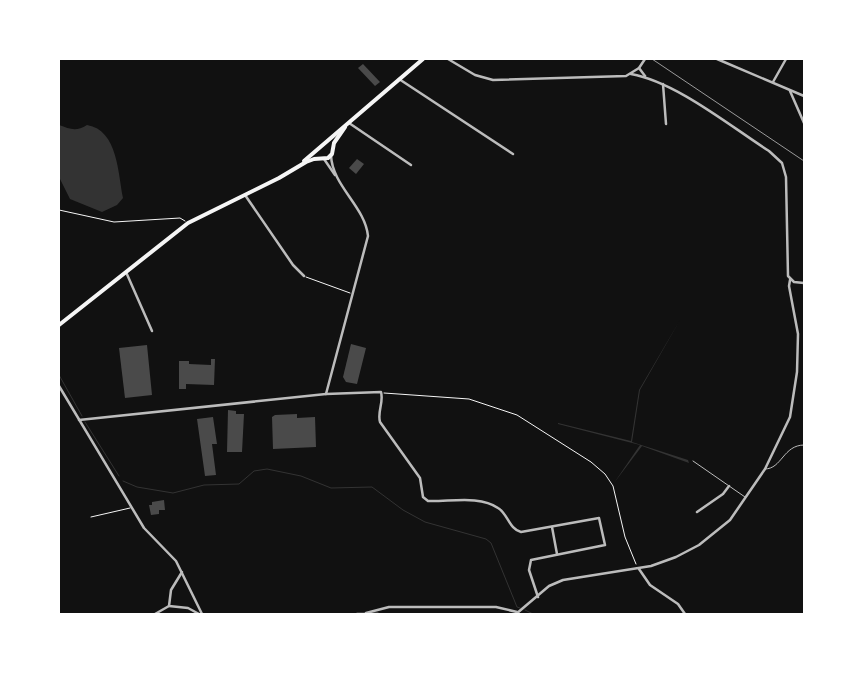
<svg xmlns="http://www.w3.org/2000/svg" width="863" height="673" viewBox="0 0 863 673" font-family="'DM Sans',sans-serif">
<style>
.water{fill:#333}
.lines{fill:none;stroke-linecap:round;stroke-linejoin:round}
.stream{stroke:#333;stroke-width:1}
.building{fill:#4a4a4a}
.path{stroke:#f5f5f5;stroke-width:1}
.service{stroke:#bcbcbc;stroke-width:1}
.minor{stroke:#bcbcbc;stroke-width:2.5}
.secondary{stroke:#f5f5f5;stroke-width:4}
.rail{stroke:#9a9a9a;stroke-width:1}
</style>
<rect width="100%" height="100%" fill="#111"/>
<g class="water">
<path d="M59,125C70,129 76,132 87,125C118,130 118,174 123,198L117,205L102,212L70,199L59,177Z"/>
<path d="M680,320L640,390L632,442L688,460L689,463L642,446L614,483L640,445L558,424V423L631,441L639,390Z"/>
</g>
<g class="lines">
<g class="stream">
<path d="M59,375L82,416"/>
<path d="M85,422L119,476"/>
<path d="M123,481L137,487L173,493L204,485L239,484L254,471L267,469L301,476L331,488L372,487L403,510L425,522L486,539L491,543L517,607L520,608"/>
<path d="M525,610L533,614"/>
</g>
</g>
<g class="building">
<path d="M363,64L380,82L375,86L358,68Z"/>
<path d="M357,159L364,164L356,174L349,168Z"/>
<path d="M351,344L366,348L357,384L346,382L343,377Z"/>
<path d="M147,345L152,395L125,398L119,348Z"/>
<path d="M211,359H215L214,385L186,384V389H179V361H189V364L211,365Z"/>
<path d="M228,410L236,411V414H244L242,452H227Z"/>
<path d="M297,414V418L315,417L316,447L273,449L272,417L275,415Z"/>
<path d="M213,417L217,444H212L216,475L205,476L197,419Z"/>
<path d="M164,500L165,510H159V514L151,515L149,505H152V502Z"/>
</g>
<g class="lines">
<g class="path">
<path d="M59,210L114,222L180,218L185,221"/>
<path d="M306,277L350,293"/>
<path d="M384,393L469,399L517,415L591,462L605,474L613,486L625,537L636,564"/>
<path d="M91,517L130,508"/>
</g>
<g class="service">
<path d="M693,461L745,497"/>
<path d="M765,469C782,469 783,445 804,445"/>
</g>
<g class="minor">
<path d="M448,59L475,75L493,80L626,76L639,68L645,59"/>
<path d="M717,59L804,96"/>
<path d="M639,68L645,76"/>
<path d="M631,74C676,82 730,126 769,151L782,163L786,177L788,276L794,282L804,283"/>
<path d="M399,79L513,154"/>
<path d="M773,82L786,59"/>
<path d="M663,84L666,124"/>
<path d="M790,91L804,123"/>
<path d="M349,123L411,165"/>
<path d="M324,159L335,175"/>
<path d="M245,195L293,265L304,276"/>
<path d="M126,272L152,331"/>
<path d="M59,386L144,528L176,561L202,614"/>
<path d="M326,394L368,236C365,206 332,186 331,155"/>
<path d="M79,420L326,394L381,392C384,402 377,412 380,422L420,478L423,497L428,501C449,502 480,495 498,508C508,514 509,529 521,532L599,518L605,545L531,560L529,570L538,597"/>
<path d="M697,512L723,494L729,486"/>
<path d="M552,527L557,554"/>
<path d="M639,569L650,585L678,604L685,614"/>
<path d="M182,572L171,590L169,606L188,608L199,614"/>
<path d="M366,613L389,607H496L517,612"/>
<path d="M155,614L169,606"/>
<path d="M357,614H378"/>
<path d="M516,614L549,586L563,580L651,566L676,557L699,545L730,520L765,469L790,417L797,372L798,334L789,286L790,280"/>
</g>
<g class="secondary">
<path d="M304,161L423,59"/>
<path d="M59,325L188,223L279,178L306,162L314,159L328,158L332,154L334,143L345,127"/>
</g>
<path class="rail" d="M652,59L804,161"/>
</g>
<rect width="863" height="673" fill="none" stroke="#ffffff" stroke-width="120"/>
</svg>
